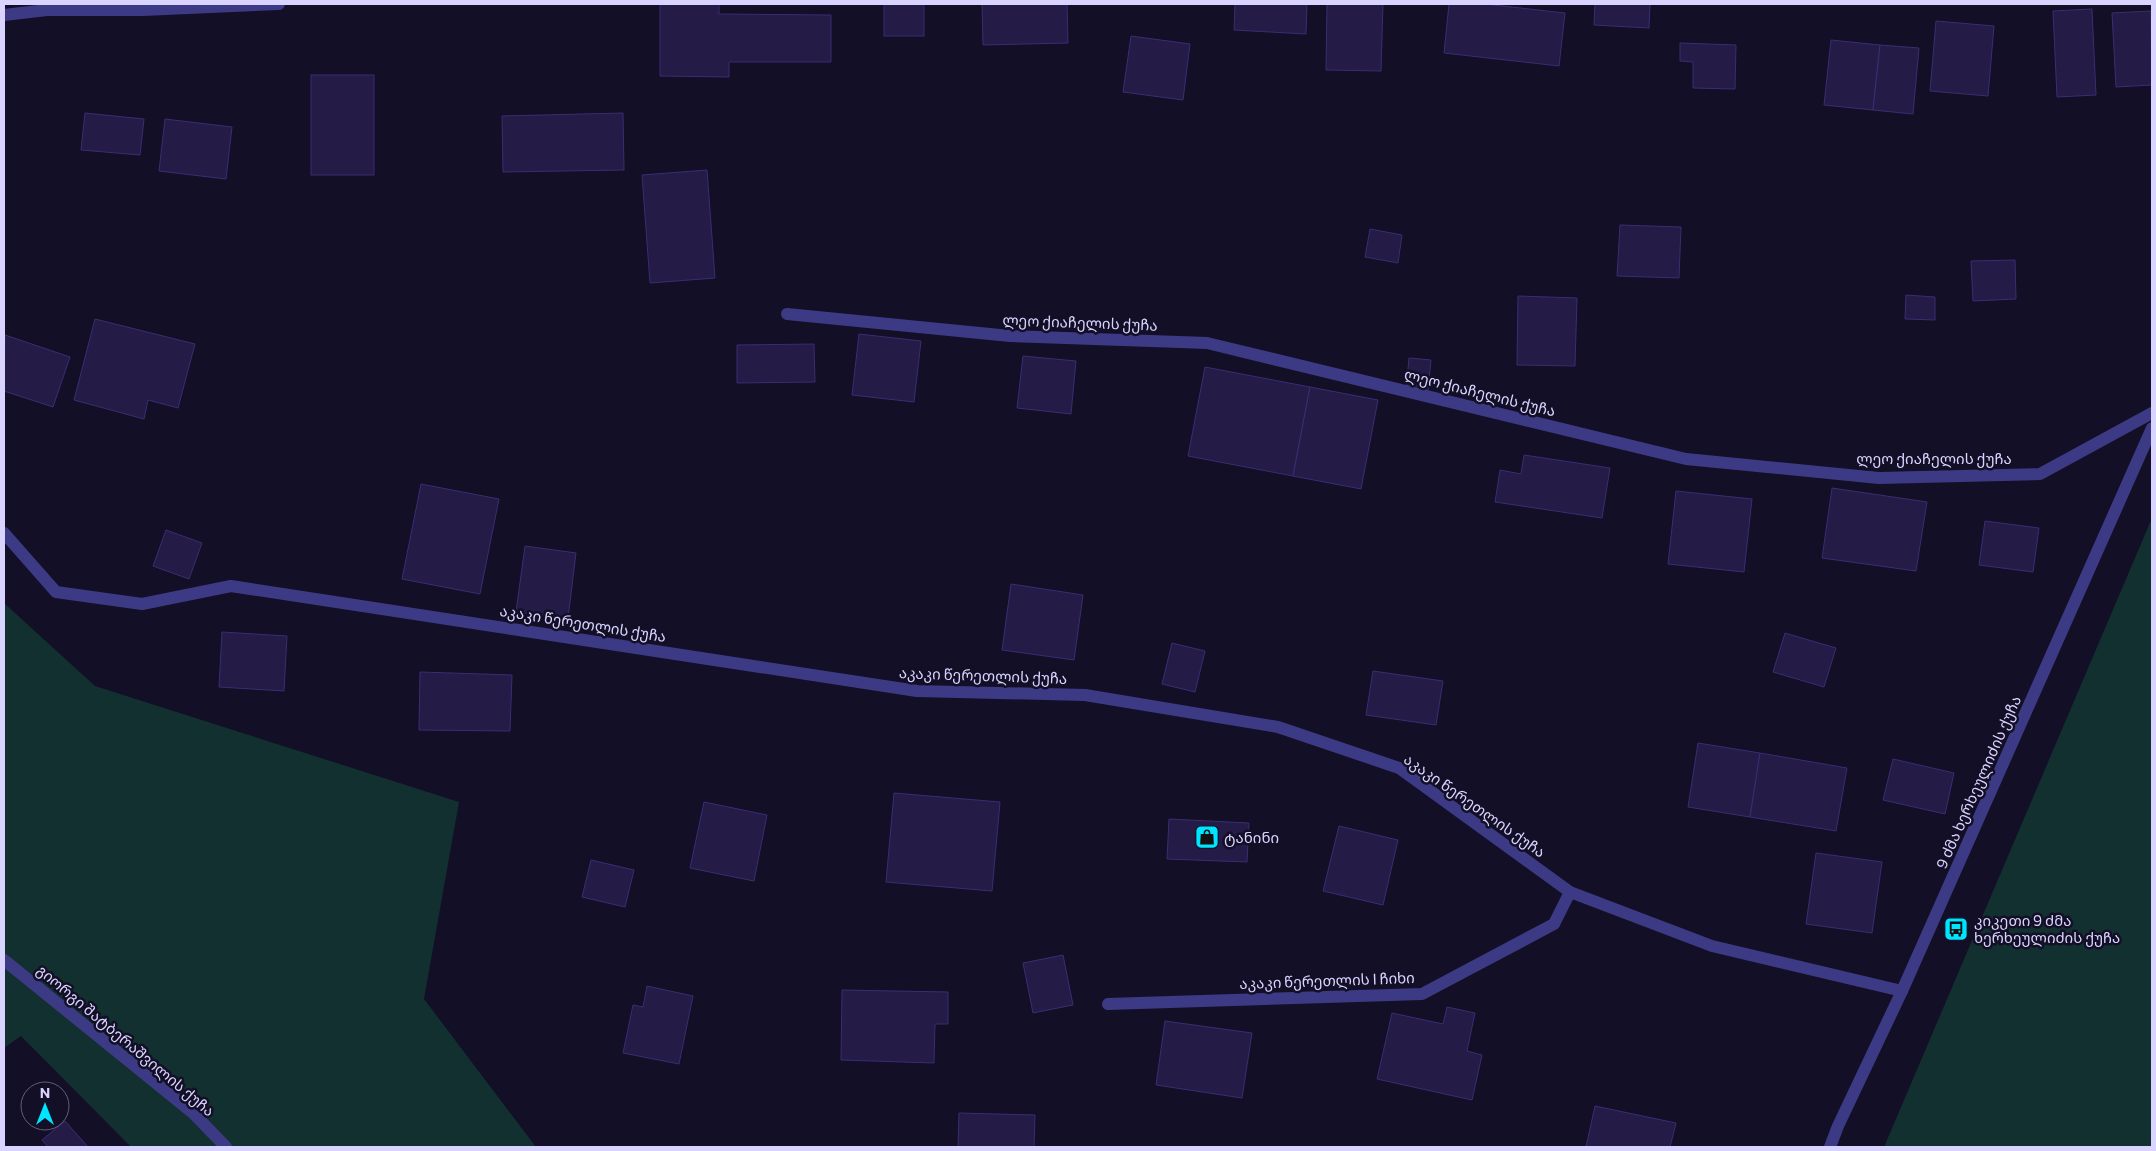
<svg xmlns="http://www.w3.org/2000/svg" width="2156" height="1151" viewBox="0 0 2156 1151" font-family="Commissioner,'Noto Sans Georgian',sans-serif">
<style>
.green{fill:#12302f}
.building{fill:#241b47;stroke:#3b2d73}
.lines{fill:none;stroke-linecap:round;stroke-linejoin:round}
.minor{stroke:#3d3a85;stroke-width:12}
.labels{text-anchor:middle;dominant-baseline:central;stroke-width:5;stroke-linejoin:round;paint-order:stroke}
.street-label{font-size:15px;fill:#d9d4ff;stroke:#130f26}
.poi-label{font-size:15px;fill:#d9d4ff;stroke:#130f26;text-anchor:start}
</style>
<rect width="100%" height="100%" fill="#130f26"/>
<g class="green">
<path d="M2152,518V1147H1884Z"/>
<path d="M4,603L95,686L459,802L424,999L536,1147H131L21,1036L4,1048Z"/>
</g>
<g class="building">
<path d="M660,4H719V14L831,15V62H729V77L660,76Z"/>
<rect x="884" y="4" width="40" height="32"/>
<path d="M982,4H1067L1068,43L983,45Z"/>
<path d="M1235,4H1307L1306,34L1234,30Z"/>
<path d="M1327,4H1383L1381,71L1326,70Z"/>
<path d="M1449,4H1485L1565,13L1559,66L1444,53Z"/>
<path d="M1595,4H1650L1649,28L1594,25Z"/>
<path d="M2092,9L2096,95L2057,97L2053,11Z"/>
<path d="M2151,11L2152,85L2116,87L2112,13Z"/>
<path d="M1936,21L1994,26L1988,96L1930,91Z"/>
<path d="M1131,36L1190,44L1183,100L1123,92Z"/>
<path d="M1831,40L1880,45L1873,110L1824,105Z"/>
<path d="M1680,43L1736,45L1735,89L1693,88V62L1680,61Z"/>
<path d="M1880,45L1919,48L1913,114L1873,110Z"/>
<rect x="311" y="75" width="63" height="100"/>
<path d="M85,113L144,119L140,155L81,150Z"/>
<path d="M623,113L624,170L503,172L502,116Z"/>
<path d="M165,119L232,127L226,179L159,171Z"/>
<path d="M707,170L715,278L650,283L642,175Z"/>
<path d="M1620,225L1681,227L1679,278L1617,276Z"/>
<path d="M1370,229L1402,235L1398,263L1365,257Z"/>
<path d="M2015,260L2016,299L1973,301L1971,261Z"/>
<path d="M1906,295L1935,297V320L1905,319Z"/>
<path d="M1518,296L1577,298L1575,366L1517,365Z"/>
<path d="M95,319L195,344L178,408L148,400L144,419L74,400Z"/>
<path d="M859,334L921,341L914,402L852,395Z"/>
<path d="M5,335L70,357L53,407L4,391Z"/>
<path d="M814,344L815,382L737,383V345Z"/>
<path d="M1023,356L1076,361L1071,414L1017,408Z"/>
<path d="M1409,358L1431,360L1428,391L1406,390Z"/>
<path d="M1205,367L1310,387L1293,476L1188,456Z"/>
<path d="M1310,387L1378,400L1361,489L1293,476Z"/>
<path d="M1524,455L1610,468L1602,518L1495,502L1500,470L1521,474Z"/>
<path d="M421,484L499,499L480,594L402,579Z"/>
<path d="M1832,488L1927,502L1916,571L1822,558Z"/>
<path d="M1676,491L1752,499L1744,572L1668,564Z"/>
<path d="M1985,521L2039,528L2033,572L1979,565Z"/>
<path d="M166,530L202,543L189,579L153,566Z"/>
<path d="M525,546L576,553L568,618L516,612Z"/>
<path d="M1011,584L1083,595L1074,660L1002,650Z"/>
<path d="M222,632L287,636L284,691L219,687Z"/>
<path d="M1785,633L1836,648L1824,687L1773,672Z"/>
<path d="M1172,643L1205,651L1195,692L1162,684Z"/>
<path d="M1373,671L1443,681L1436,725L1366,715Z"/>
<path d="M420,672L512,675L510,731L419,730Z"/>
<path d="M1698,743L1760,753L1750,817L1688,807Z"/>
<path d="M1760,753L1847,768L1836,831L1750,817Z"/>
<path d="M1893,759L1954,773L1945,814L1883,800Z"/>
<path d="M894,793L1000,802L992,891L886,882Z"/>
<path d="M704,802L767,815L754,881L690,868Z"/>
<path d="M1169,819L1249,823L1247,862L1167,859Z"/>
<path d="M1339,826L1398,840L1383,905L1323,891Z"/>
<path d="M1816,853L1882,862L1872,933L1806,924Z"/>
<path d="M591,860L634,870L625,907L582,897Z"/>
<path d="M1063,955L1073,1005L1033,1013L1023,963Z"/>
<path d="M647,986L693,996L679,1064L623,1053L633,1005L643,1007Z"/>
<path d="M842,990L948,992V1024H935L934,1063L841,1060Z"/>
<path d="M1447,1007L1475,1013L1467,1051L1482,1055L1472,1100L1377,1079L1392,1013L1443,1024Z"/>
<path d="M1165,1021L1252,1033L1242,1098L1156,1085Z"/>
<path d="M1595,1106L1676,1123L1670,1147H1586Z"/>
<path d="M959,1113L1035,1115L1034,1147H958Z"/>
<path d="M65,1121L88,1147H48L42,1140Z"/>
</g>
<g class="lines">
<g class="minor">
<path d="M4,15L47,10H143L279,4"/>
<path d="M787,314L1010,336L1207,343L1686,459L1879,478L2040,474L2152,413"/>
<path d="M4,533L56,592L142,604L231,586L917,691L1085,695L1278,727L1399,768L1570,892L1712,946L1902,991"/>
<path d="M4,960L193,1113L226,1147"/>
<path d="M1108,1004L1422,994L1554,924L1570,892"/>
<path d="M1830,1147L1838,1126L1902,991L2152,428"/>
</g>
</g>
<defs>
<g id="shop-square" transform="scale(1.25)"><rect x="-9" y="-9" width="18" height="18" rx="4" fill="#00e5ff" stroke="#130f26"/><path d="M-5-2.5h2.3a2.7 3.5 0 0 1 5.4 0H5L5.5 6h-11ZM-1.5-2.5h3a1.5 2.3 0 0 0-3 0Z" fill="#111"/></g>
<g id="bus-square" transform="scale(1.25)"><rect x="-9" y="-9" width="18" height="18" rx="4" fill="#00e5ff" stroke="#130f26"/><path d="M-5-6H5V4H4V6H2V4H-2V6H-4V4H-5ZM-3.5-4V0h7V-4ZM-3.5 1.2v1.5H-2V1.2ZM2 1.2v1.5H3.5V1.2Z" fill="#111"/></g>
</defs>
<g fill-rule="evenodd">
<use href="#shop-square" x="1207" y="837"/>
<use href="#bus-square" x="1956" y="929"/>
</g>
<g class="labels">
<g class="street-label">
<text transform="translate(1080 322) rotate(2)">ლეო ქიაჩელის ქუჩა</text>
<text transform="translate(1480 392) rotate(14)">ლეო ქიაჩელის ქუჩა</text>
<text x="1934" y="458">ლეო ქიაჩელის ქუჩა</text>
<text transform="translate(583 623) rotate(9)">აკაკი წერეთლის ქუჩა</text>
<text transform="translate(983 675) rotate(2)">აკაკი წერეთლის ქუჩა</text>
<text transform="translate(1978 782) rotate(-66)">9 ძმა ხერხეულიძის ქუჩა</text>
<text transform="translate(1475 805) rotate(35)">აკაკი წერეთლის ქუჩა</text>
<text transform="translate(1327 980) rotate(-2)">აკაკი წერეთლის I ჩიხი</text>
<text transform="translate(126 1040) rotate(40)">გიორგი შატბერაშვილის ქუჩა</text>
</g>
<g class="poi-label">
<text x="1224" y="837">ტანინი</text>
<text x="1974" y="920">კიკეთი 9 ძმა<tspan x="1974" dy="17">ხერხეულიძის ქუჩა</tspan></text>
</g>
</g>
<rect width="2156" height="1151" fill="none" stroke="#d9d4ff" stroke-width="10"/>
<g transform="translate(45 1106)"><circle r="24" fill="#130f26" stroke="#625e7d"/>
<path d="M0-4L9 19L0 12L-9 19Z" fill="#00e5ff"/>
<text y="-8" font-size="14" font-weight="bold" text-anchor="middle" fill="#d9d4ff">N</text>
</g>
</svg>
